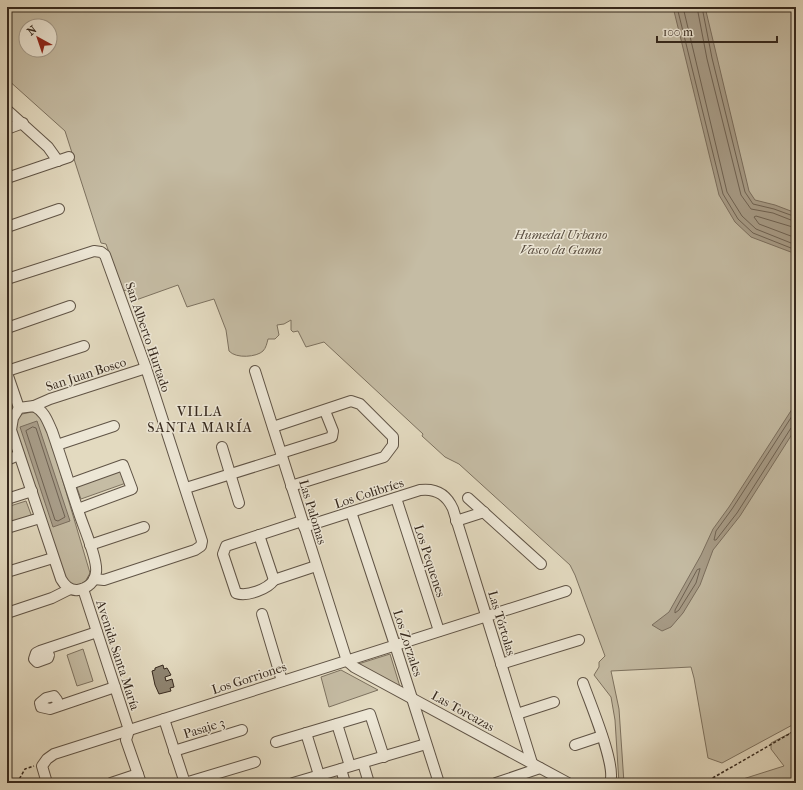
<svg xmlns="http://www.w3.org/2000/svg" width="803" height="790" viewBox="0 0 803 790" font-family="'IM FELL French Canon',serif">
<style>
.green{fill:#c5bca4;stroke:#7d7260;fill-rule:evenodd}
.water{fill:#a89d89;stroke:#7a6e5e}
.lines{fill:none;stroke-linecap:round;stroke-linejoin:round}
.shore{stroke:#6e6253;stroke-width:1}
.building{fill:#8f8572;stroke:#35281d}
.minor-casing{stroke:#605446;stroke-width:12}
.path{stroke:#35281d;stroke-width:1.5;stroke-dasharray:3 2;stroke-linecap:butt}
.minor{stroke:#ede7d6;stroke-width:10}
.labels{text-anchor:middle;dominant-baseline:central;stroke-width:3;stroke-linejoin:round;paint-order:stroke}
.park-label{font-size:13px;font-style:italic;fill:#594d3f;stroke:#ede7d6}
.street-label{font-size:13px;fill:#35281d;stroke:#ede7d6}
.neighbourhood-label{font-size:14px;letter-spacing:1px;fill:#35281d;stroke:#ede7d6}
</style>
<rect width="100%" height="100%" fill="#e3dac0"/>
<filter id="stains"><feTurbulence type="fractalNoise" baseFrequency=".005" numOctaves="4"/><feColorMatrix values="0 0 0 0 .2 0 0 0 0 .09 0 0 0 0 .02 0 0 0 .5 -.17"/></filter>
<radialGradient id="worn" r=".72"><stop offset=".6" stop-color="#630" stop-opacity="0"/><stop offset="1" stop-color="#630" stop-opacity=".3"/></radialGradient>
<g class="green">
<path d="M7,7H796V723L722,763L708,758L694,678L691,667L611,671L619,709L624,783H619L615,720L611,697L594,675L599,667V662L605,656L575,575L570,565L459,464L445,457L422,436L423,434L324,342L306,347L298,331L293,332L291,330V320L284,324L277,325L279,335L275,339H268C267,343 266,348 263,351C257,357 236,359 229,351L226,330L214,299L187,307L178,285L136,300L126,290L123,291L106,244L101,243L65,131L7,79ZM26,26H50V50H26Z"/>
<path d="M32,412L39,414L46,424L90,573L85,582L75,586L66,580L16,432V421L22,414Z"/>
<path d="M121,469L126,483L81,499L76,485Z"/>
<path d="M26,501L32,517L7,525V507Z"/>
<path d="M83,649L93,681L77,686L67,655Z"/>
<path d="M390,654L401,690L355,665Z"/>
<path d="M341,670L378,690L329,707L321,677Z"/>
<path d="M796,730V783H766L743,779L784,766L771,749V743Z"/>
</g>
<g class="water">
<path d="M673,7H705L749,191L755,200L775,205L796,213V254L751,237L735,222L719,195Z"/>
<path d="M796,403V428L740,516L713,550L700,585L683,613L671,627L662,631L652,625L669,612L701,555L713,529L729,507Z"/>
<path d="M37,421L70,521L53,527L20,427Z"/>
</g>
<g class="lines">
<g class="shore">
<path d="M677,7L723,194L738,219L753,233L796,250"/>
<path d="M683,7L727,192L742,216L756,229L796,245"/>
<path d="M697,7L707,59L741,195L751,209L773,213L796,222"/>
<path d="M702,7L712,58L745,192L753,204L774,209L796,217"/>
<path d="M796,228L756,216L754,217L759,224L796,238"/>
<path d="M796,410L732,509L716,531L714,540H716L737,513L791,428L796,426"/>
<path d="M33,427L36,428L65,517L58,521L55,520L26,431Z"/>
<path d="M700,569L696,583L679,610L675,613V610L697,570Z"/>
</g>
</g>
<path class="building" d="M163,665L164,669L167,668L171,675L165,677L166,681L172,679L174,687L170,688L171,691L159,694L155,685L152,671L155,670V668Z"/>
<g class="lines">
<g class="minor-casing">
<g id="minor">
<path d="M7,110L48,147L58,161"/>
<path d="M7,129L23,123"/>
<path d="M7,178L69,157"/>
<path d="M7,227L59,209"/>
<path d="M7,279L94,251L101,252L105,255L146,368L202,541L201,546L195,550L104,580L94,579"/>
<path d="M7,328L70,306"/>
<path d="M7,371L84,346"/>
<path d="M255,371L347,661L354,667L568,783"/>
<path d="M7,373L19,408"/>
<path d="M34,406C45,412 47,420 52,431C61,457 69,483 78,510C82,524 98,559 96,572C95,582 88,588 78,590C70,591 65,586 61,579L11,430L13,418L19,408Z"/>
<path d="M34,406L50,399L146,368"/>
<path d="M273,427L351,401L360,404L393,437V445L384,457L291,486"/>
<path d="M57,445L114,426"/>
<path d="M222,447L239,503"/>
<path d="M281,453L332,437L333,431L325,411"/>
<path d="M7,460L19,455"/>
<path d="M70,484L123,465L132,489L78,509"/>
<path d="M186,488L282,458"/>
<path d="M396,498L439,631"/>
<path d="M468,498L541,564"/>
<path d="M7,499L32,491"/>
<path d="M351,512L395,645L439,783"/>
<path d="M456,521L484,512"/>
<path d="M304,527L420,490C436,488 447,495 453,509L532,763"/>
<path d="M7,528L40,518"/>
<path d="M259,535L274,580"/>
<path d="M90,545L144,527"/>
<path d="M7,572L53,558"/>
<path d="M274,580C268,589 247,597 236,593L223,554L226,546L302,521"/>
<path d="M274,580L316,566"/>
<path d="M83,589L129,730"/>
<path d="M7,613L52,598L70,589"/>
<path d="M262,614L282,681"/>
<path d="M46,650L49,655L48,658L37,662L34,659L36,653L40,651L97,632"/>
<path d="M501,664L579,640"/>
<path d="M583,683C590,703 617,766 610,783"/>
<path d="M58,705L57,700L54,696L46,698L40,703L41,707L50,709L115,687"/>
<path d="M517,714L554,702"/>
<path d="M164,719L185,783"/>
<path d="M337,724L350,766"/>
<path d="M129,730L126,740L141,783"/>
<path d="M306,733L319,775"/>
<path d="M276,742L370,714L384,757"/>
<path d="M575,745L602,736"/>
<path d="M174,751L242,730"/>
<path d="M363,763L369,783"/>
<path d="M341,769L345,783"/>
<path d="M47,783L42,766L47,759L54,754L566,591"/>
<path d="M111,783L138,774"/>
<path d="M185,783L255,762"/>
<path d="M293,783L426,744"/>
<path d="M496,783L540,768"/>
</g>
</g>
<g class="path">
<path d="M17,783L25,769L34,766"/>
<path d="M704,783L796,730"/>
</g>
<use href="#minor" class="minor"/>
</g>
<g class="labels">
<g class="park-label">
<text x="561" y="234">Humedal Urbano<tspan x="561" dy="15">Vasco da Gama</tspan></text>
</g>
<g class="street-label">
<text transform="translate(148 337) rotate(71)">San Alberto Hurtado</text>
<text transform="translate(86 374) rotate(-18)">San Juan Bosco</text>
<text transform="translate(369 493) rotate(-18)">Los Colibríes</text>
<text transform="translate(313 512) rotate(73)">Las Palomas</text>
<text transform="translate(430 561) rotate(72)">Los Pequenes</text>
<text transform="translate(502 623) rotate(73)">Las Tórtolas</text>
<text transform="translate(408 643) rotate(72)">Los Zorzales</text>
<text transform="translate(118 655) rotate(72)">Avenida Santa María</text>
<text transform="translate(249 678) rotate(-18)">Los Gorriones</text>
<text transform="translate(463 711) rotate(29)">Las Torcazas</text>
<text transform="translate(204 728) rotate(-17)">Pasaje 3</text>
</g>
<g class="neighbourhood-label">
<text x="200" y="411">VILLA<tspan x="200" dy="16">SANTA MARÍA</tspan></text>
</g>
</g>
<rect width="803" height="790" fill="none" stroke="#e3dac0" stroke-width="24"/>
<rect x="8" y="8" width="787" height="774" fill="none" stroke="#35281d" stroke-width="2"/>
<rect x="12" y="12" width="779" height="766" fill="none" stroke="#35281d"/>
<g transform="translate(38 38) rotate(320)"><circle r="19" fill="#ede7d6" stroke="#a39b8c"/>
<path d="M0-3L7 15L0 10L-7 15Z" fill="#8f2418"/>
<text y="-6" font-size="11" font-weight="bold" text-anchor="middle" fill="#35281d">N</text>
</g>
<path d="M657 36v6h120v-6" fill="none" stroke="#35281d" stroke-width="2"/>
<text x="663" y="36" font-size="12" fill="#35281d" stroke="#ede7d6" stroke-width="3" paint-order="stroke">100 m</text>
<rect width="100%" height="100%" filter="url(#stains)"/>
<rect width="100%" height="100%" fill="url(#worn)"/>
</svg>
